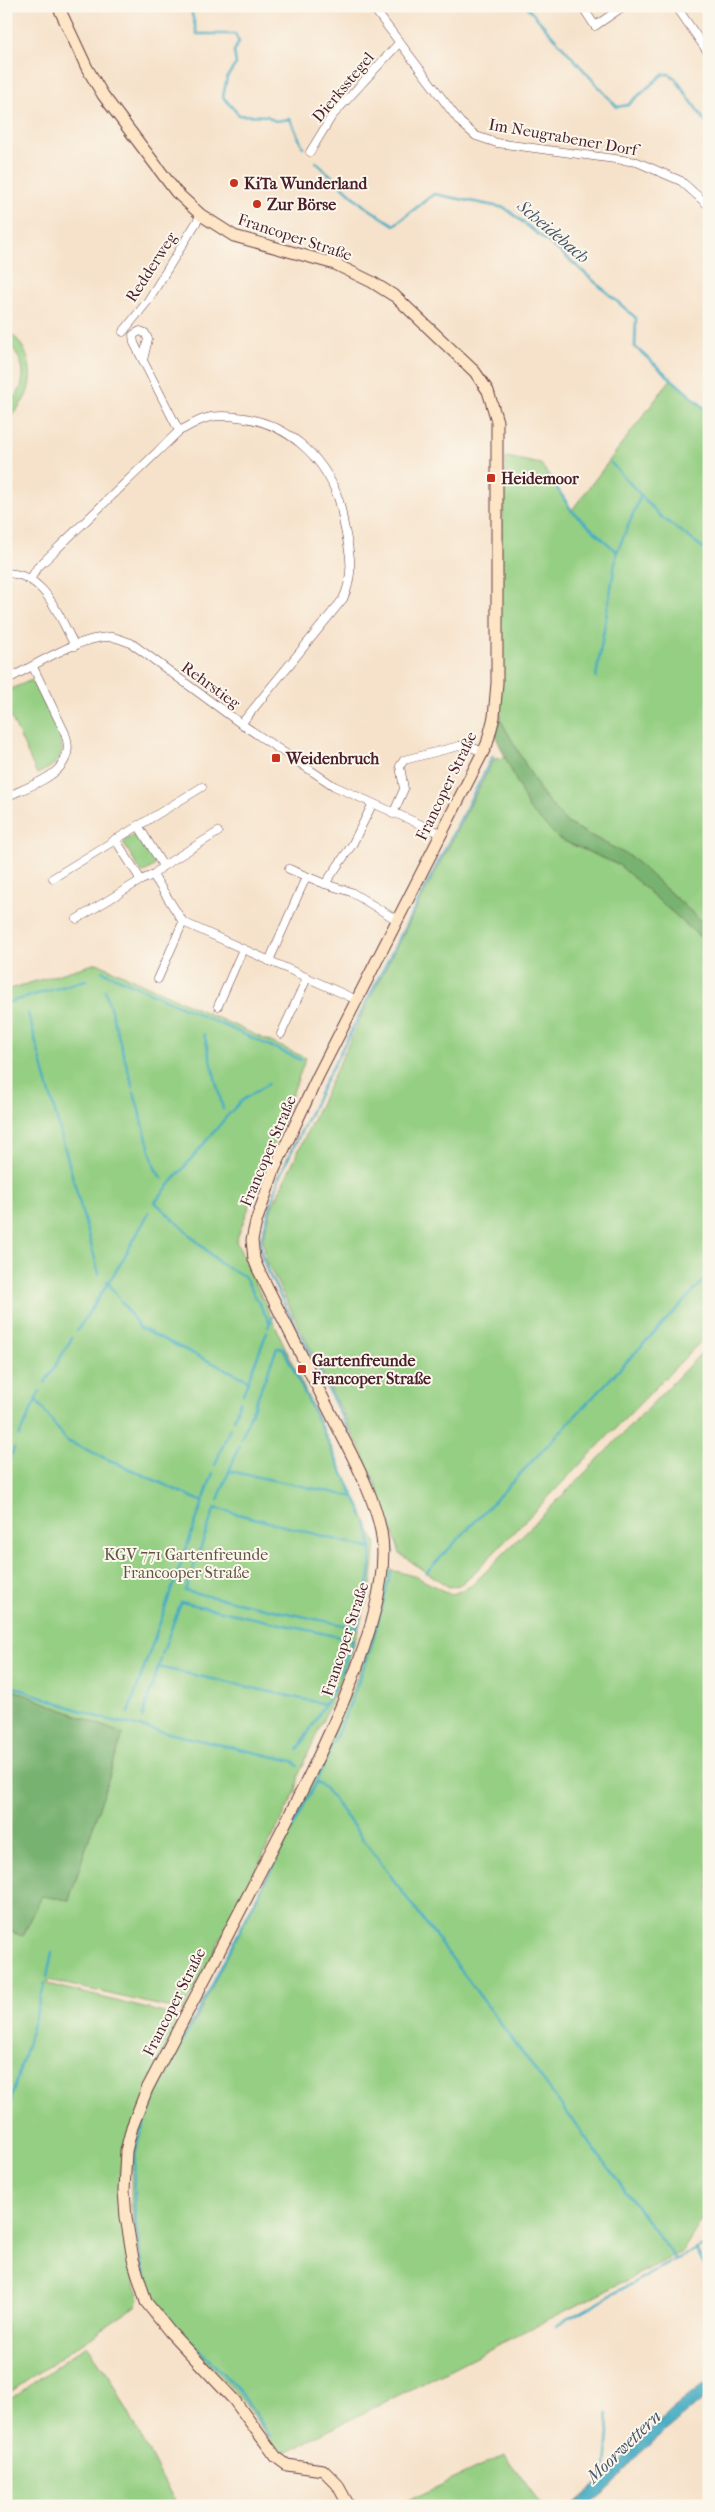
<svg xmlns="http://www.w3.org/2000/svg" width="715" height="2512" viewBox="0 0 715 2512" font-family="'IM FELL French Canon',serif">
<style>
.green{fill:#95cf83;stroke:#707757}
.forest{fill:#78b271;stroke:#61684e}
.water{fill:#44acc3;stroke:#476677}
.lines{fill:none;stroke-linecap:round;stroke-linejoin:round}
.stream{stroke:#44acc3;stroke-width:2.5}
.street-casing{stroke:#643c43;stroke-width:9}
.secondary-casing{stroke:#643c43;stroke-width:13}
.street{stroke:#fff;stroke-width:8}
.secondary{stroke:#fde5c5;stroke-width:11}
.poi-dot{fill:#c8321e;stroke:#fbf7ec;stroke-width:2}
.labels{text-anchor:middle;dominant-baseline:central;stroke-width:4;stroke-linejoin:round;paint-order:stroke}
.street-label{font-size:16px;fill:#4a1f2b;stroke:#fbf7ec}
.poi-label{font-size:16px;font-weight:bold;fill:#4a1f2b;stroke:#fbf7ec;text-anchor:start}
.park-label{font-size:16px;fill:#605445;stroke:#fbf7ec}
.water-label{font-size:18px;font-style:italic;fill:#485768;stroke:#fbf7ec}
</style>
<rect width="100%" height="100%" fill="#fbf7ec"/>
<filter id="ink" filterUnits="userSpaceOnUse"><feTurbulence type="fractalNoise" baseFrequency=".02" numOctaves="2"/><feDisplacementMap in="SourceGraphic" scale="10" xChannelSelector="R" yChannelSelector="G"/><feConvolveMatrix kernelMatrix="1 2 1 2 8 2 1 2 1" color-interpolation-filters="sRGB"/></filter>
<filter id="wash" filterUnits="userSpaceOnUse"><feTurbulence type="fractalNoise" baseFrequency=".0096" numOctaves="4" result="noise"/><feDisplacementMap in="SourceGraphic" scale="20" xChannelSelector="R" yChannelSelector="G"/><feGaussianBlur stdDeviation="1.12" result="paint"/><feColorMatrix in="noise" values="0 0 0 0 0 0 0 0 0 0 0 0 0 0 0 0 0 1.4 0 .05"/><feComposite in="paint" operator="in"/></filter>
<g filter="url(#wash)">
<rect width="100%" height="100%" fill="#f6e2ca"/>
<g class="green">
<path d="M6,329C28,345 37,373 25,398C20,407 12,415 6,423C6,420 5,414 6,411C10,398 22,395 23,376C24,355 6,346 6,329Z"/>
<path d="M671,379L709,412V928L631,857L567,823L542,794L500,719L501,683L497,619L506,457L541,464L572,510Z"/>
<path d="M32,680C40,697 68,738 61,755C57,765 46,770 37,774L6,706V691Z"/>
<path d="M507,758L529,809L559,839L619,865L709,945V1333L468,1579L459,1585L449,1587L400,1554L381,1497L365,1458L266,1260L263,1238L272,1207L368,1002L494,759Z"/>
<path d="M135,834L139,835L155,861L154,866L144,872L140,870L124,844L125,840Z"/>
<path d="M97,963L306,1058L236,1241L376,1544L371,1586L348,1663L299,1774L296,1791L184,2011L48,1980V1984L176,2016L180,2019L120,2169L121,2213L127,2255L139,2298L136,2306L6,2395V1930L23,1936L42,1896L69,1900L123,1734L6,1687V990Z"/>
<path d="M709,1345V2216L702,2220L682,2252L280,2455L243,2401L176,2329L154,2302L143,2273L138,2248L131,2205V2180L132,2153L138,2128L166,2067L192,2020L195,2022L299,1810L357,1678L388,1569L417,1577L451,1595L471,1586L574,1484Z"/>
<path d="M87,2345L109,2375L176,2505L6,2506V2402Z"/>
<path d="M505,2455L542,2506H397Z"/>
</g>
<g class="forest">
<path d="M500,719L542,794L567,823L631,857L709,928V945L619,865L559,839L529,809L495,735Z"/>
<path d="M6,1687L123,1734L69,1900L42,1896L23,1936L6,1930Z"/>
</g>
<path class="water" d="M709,2380V2394L639,2454L604,2493L587,2506H571L597,2484L670,2411Z"/>
<g class="lines">
<g class="stream">
<path d="M190,6L197,34H235L239,42L234,51L236,64L227,77L223,97L239,115L267,116L275,121L290,119L303,147"/>
<path d="M526,6L617,107L628,105L663,74H669L675,78L709,127"/>
<path d="M316,162L363,205L394,225L434,194L505,208L563,254L636,318L635,347L709,412"/>
<path d="M611,463L661,517L709,552"/>
<path d="M548,474L572,511L617,552"/>
<path d="M596,677L617,552L641,495"/>
<path d="M102,971L301,1060"/>
<path d="M105,990L133,1087"/>
<path d="M6,1003L86,980"/>
<path d="M28,1013L99,1274"/>
<path d="M204,1034L223,1109"/>
<path d="M268,1084L241,1101L228,1115L155,1202L221,1264L244,1276L270,1323"/>
<path d="M134,1092L155,1168L162,1179"/>
<path d="M107,1281L140,1328L248,1380"/>
<path d="M268,1327L273,1317"/>
<path d="M77,1331L121,1263L149,1212"/>
<path d="M45,1383L72,1338"/>
<path d="M243,1394L267,1332"/>
<path d="M36,1400L67,1441L203,1502"/>
<path d="M234,1419L240,1401"/>
<path d="M19,1436L40,1391"/>
<path d="M241,1439L277,1348H283L363,1515"/>
<path d="M215,1465L230,1428"/>
<path d="M6,1466L14,1448"/>
<path d="M229,1471L355,1497"/>
<path d="M218,1500L239,1446"/>
<path d="M366,1522C378,1556 367,1593 357,1628L185,1591L215,1508L372,1549"/>
<path d="M394,1553C389,1513 370,1476 352,1439C326,1382 296,1327 268,1272L261,1253V1238L280,1175L327,1078L493,756"/>
<path d="M426,1573L709,1275"/>
<path d="M162,1654L181,1602L353,1640L340,1675"/>
<path d="M158,1667L325,1704"/>
<path d="M6,1684L101,1718L293,1761L298,1766"/>
<path d="M128,1713L213,1473"/>
<path d="M142,1718L161,1659"/>
<path d="M298,1750L335,1687"/>
<path d="M316,1782L325,1788L676,2259L557,2325"/>
<path d="M47,1977L52,1952"/>
<path d="M6,2117L45,1983"/>
<path d="M696,2249L709,2274"/>
<path d="M677,2259L709,2243"/>
<path d="M270,2436C260,2422 251,2406 240,2392C215,2362 182,2338 159,2306C135,2273 130,2185 137,2146C140,2129 149,2112 155,2096L316,1782L348,1709L370,1651L391,1572"/>
<path d="M605,2479L609,2432L607,2413"/>
</g>
</g>
</g>
<g filter="url(#ink)">
<g class="lines">
<g class="street-casing">
<g id="street">
<path d="M372,6L460,122L476,136L497,143L637,162L681,181L709,206"/>
<path d="M582,6L595,26L624,6"/>
<path d="M676,6L709,54"/>
<path d="M310,152L332,116L399,43"/>
<path d="M123,332L147,302L201,215"/>
<path d="M143,360L148,339L145,333L140,331L133,335L134,343L174,421L179,431"/>
<path d="M6,573C46,574 58,615 75,646"/>
<path d="M31,578L37,568L179,431C188,427 198,420 207,418C219,414 233,416 245,418C287,425 322,455 337,495C341,504 342,515 344,525C350,552 355,573 343,599L241,724"/>
<path d="M6,680C34,666 81,635 112,637C118,638 125,641 131,643L240,723L334,786L442,834"/>
<path d="M6,797C33,784 80,772 65,733L33,667"/>
<path d="M393,814L404,789L400,766L404,760L459,746L466,745L483,752"/>
<path d="M138,825L163,866"/>
<path d="M115,839L141,880"/>
<path d="M289,869L325,884L351,892L397,920"/>
<path d="M153,875L183,922"/>
<path d="M53,878L202,787"/>
<path d="M325,884L352,845L372,805"/>
<path d="M77,919L141,880L153,875L163,866L218,832"/>
<path d="M269,961L306,877"/>
<path d="M158,979L183,922L357,1000"/>
<path d="M218,1006L243,949"/>
<path d="M281,1034L307,978"/>
</g>
</g>
<g class="secondary-casing">
<path id="secondary" d="M58,6L87,68L103,95L176,192L201,215L234,236L335,264L372,282L396,297L475,372L488,391L497,421V683L494,717L487,744L318,1076L274,1170L256,1222L252,1240L254,1259L258,1269C283,1319 308,1369 333,1418C351,1454 373,1492 381,1531C398,1620 297,1799 256,1880C220,1950 184,2019 147,2089L132,2127L126,2151L124,2191L126,2217L133,2259L146,2302L170,2332L234,2400L276,2457L287,2465L323,2470L337,2484L349,2506"/>
</g>
<use href="#street" class="street"/>
<use href="#secondary" class="secondary"/>
</g>
</g>
<g class="poi-dot">
<circle cx="234" cy="183" r="5"/>
<circle cx="257" cy="204" r="5"/>
<rect x="486" y="473" width="10" height="10" rx="2.5"/>
<rect x="271" y="753" width="10" height="10" rx="2.5"/>
<rect x="297" y="1364" width="10" height="10" rx="2.5"/>
</g>
<g class="labels">
<g class="street-label">
<text transform="translate(343 87) rotate(-50)">Dierksstegel</text>
<text transform="translate(563 137) rotate(10)">Im Neugrabener Dorf</text>
<text transform="translate(295 237) rotate(18)">Francoper Straße</text>
<text transform="translate(151 267) rotate(-57)">Redderweg</text>
<text transform="translate(211 685) rotate(36)">Rehrstieg</text>
<text transform="translate(446 786) rotate(-64)">Francoper Straße</text>
<text transform="translate(268 1151) rotate(-67)">Francoper Straße</text>
<text transform="translate(345 1639) rotate(-72)">Francoper Straße</text>
<text transform="translate(174 2002) rotate(-63)">Francoper Straße</text>
</g>
<g class="poi-label">
<text x="244" y="183">KiTa Wunderland</text>
<text x="267" y="204">Zur Börse</text>
<text x="501" y="478">Heidemoor</text>
<text x="286" y="758">Weidenbruch</text>
<text x="312" y="1360">Gartenfreunde<tspan x="312" dy="18">Francoper Straße</tspan></text>
</g>
<g class="park-label">
<text x="186" y="1554">KGV 771 Gartenfreunde<tspan x="186" dy="18">Francooper Straße</tspan></text>
</g>
<g class="water-label">
<text transform="translate(553 232) rotate(40)">Scheidebach</text>
<text transform="translate(624 2447) rotate(-44)">Moorwettern</text>
</g>
</g>
<rect width="715" height="2512" fill="none" stroke="#fbf7ec" stroke-width="25"/>
</svg>
